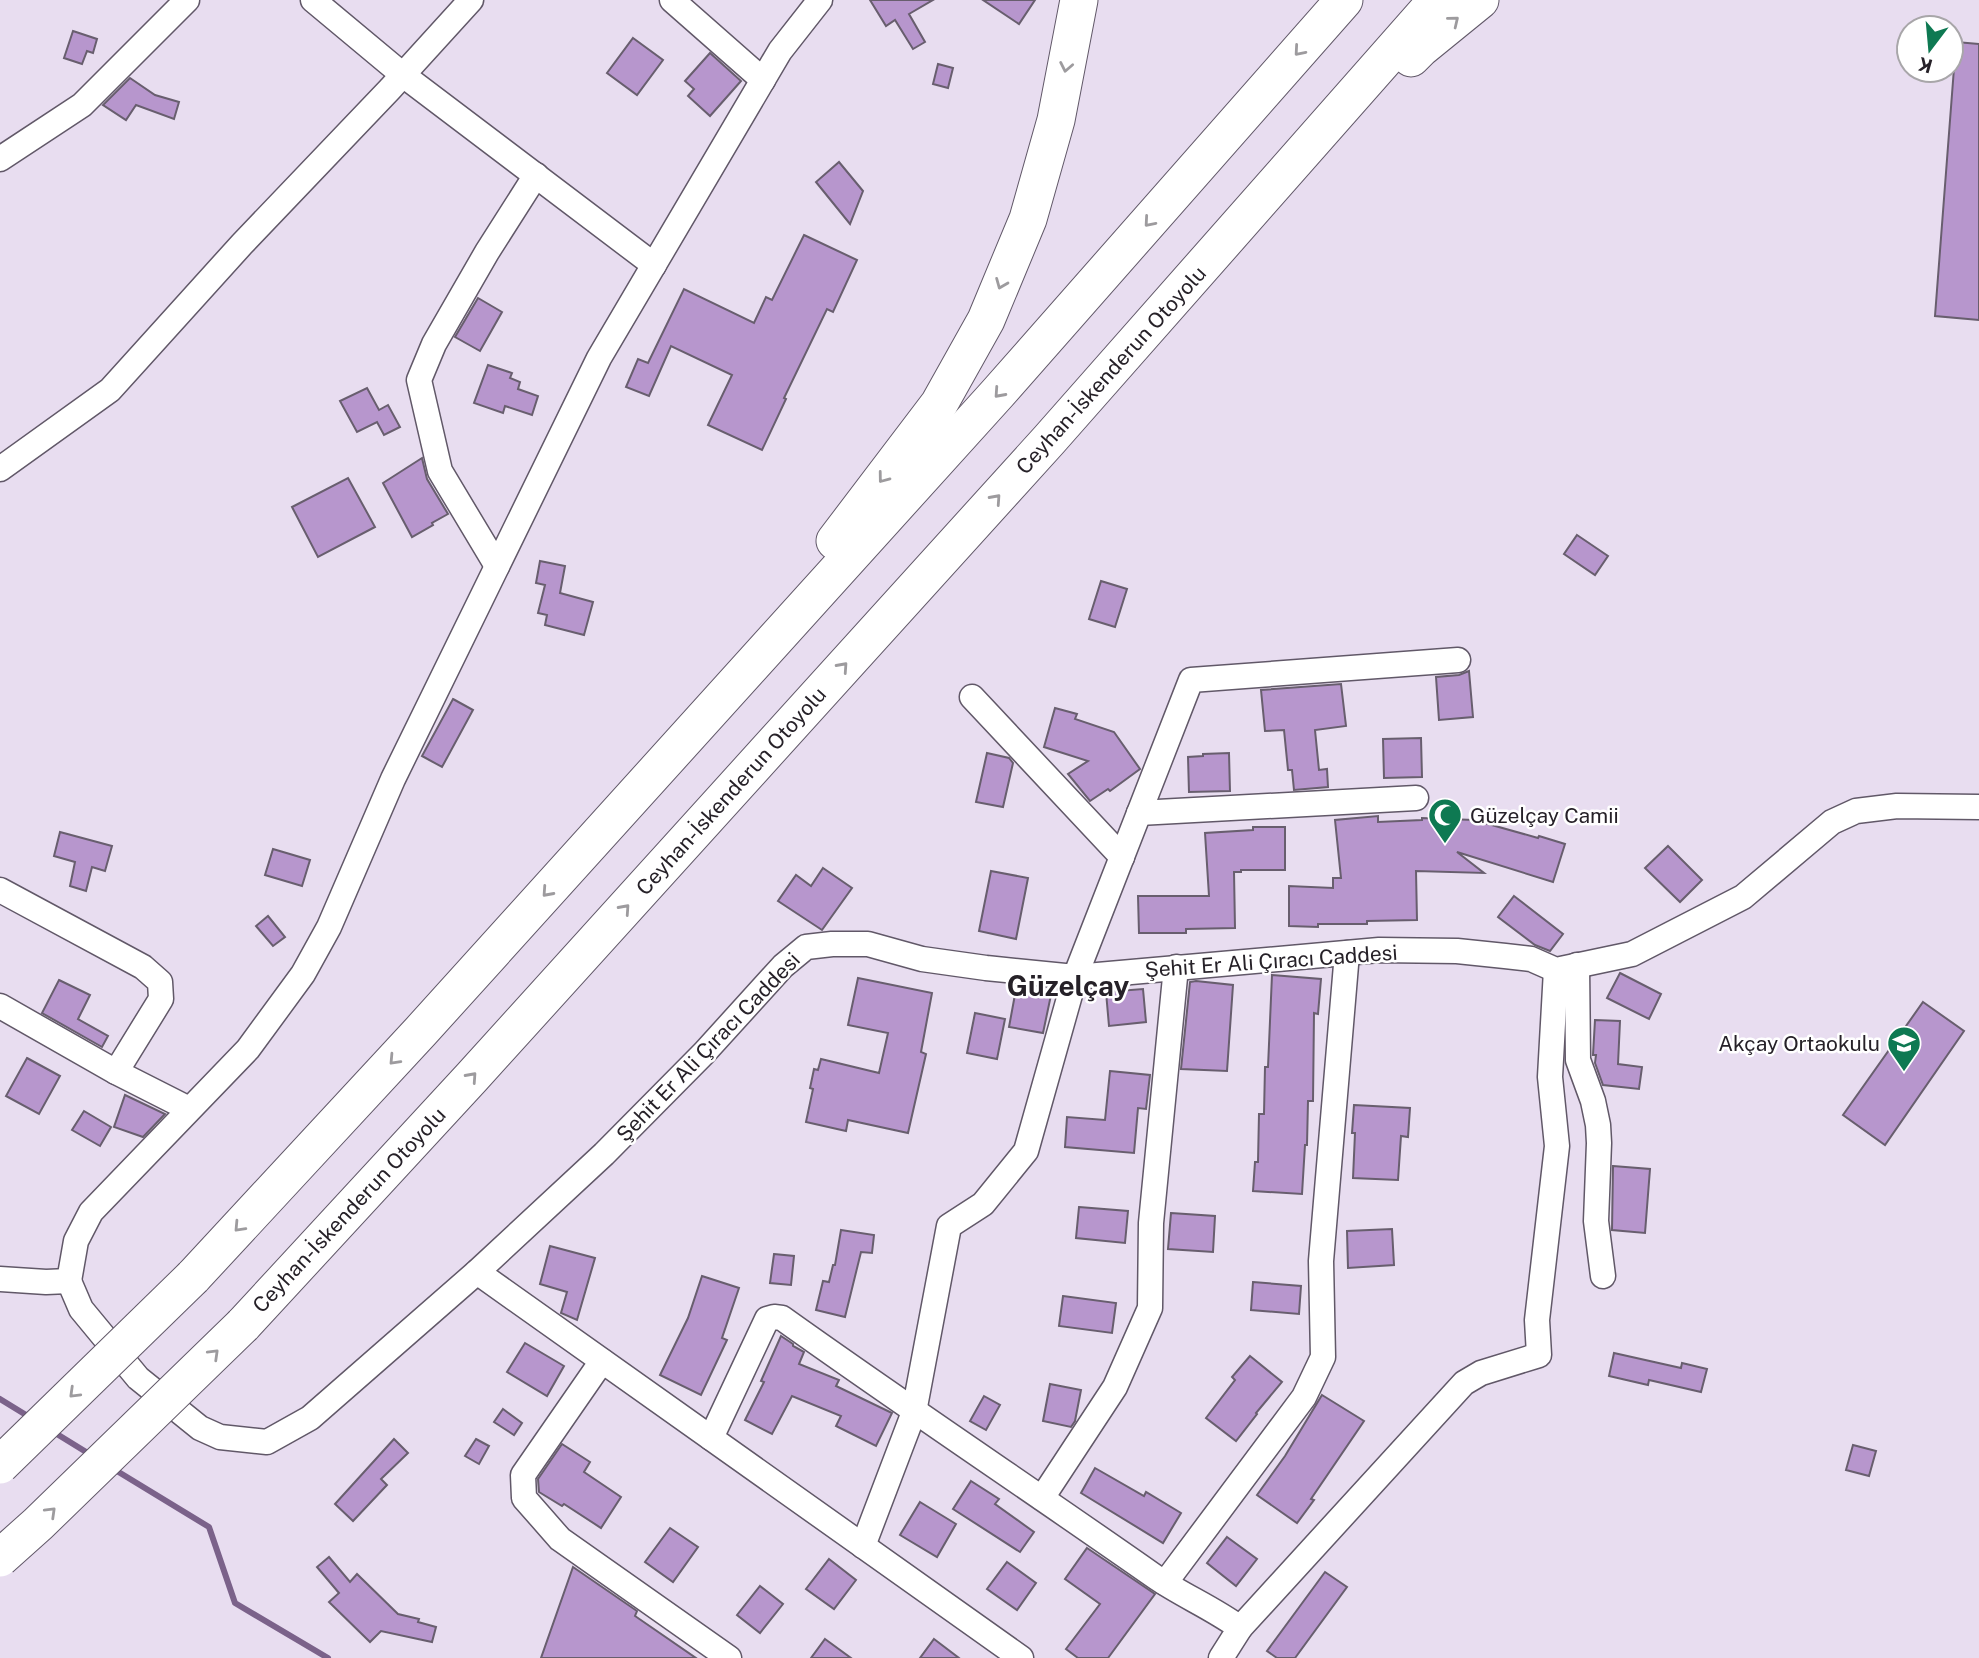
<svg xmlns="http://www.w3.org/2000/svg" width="1979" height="1658" viewBox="0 0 1979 1658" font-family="'Public Sans',sans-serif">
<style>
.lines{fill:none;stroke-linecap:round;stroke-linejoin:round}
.stream{stroke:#7b628a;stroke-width:6}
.building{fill:#b796cd;stroke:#685e6e;stroke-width:2}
.minor-casing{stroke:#615868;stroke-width:27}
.highway-casing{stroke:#615868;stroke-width:39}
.minor{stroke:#fff;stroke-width:24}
.highway{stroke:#fff;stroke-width:37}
.highway-bridge-casing{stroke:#615868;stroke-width:39;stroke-linecap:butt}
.highway-bridge{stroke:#fff;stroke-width:37}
.oneway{stroke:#9d9b9e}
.labels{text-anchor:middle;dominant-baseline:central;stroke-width:5;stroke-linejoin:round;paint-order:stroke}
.street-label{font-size:21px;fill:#262128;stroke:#fff}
.poi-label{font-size:21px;fill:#262128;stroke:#fff;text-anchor:start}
.district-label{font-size:28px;font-weight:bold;fill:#262128;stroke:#fff}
</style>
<rect width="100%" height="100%" fill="#e8ddf0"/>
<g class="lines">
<g class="stream">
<path d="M0,1399L31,1418"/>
<path d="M52,1431L91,1455"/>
<path d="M112,1468L209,1527L235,1603L328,1658"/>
</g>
</g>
<g class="building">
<path d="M870,0H933L909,14L925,42L913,49L895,20L886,26Z"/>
<path d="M983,0H1035L1019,24Z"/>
<path d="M73,31L97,39L93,53L87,51L82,64L64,58Z"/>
<path d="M633,38L663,60L637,95L607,73Z"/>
<path d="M1956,42L1979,44V320L1935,316Z"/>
<path d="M710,53L741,81L710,116L688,96L694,89L685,81Z"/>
<path d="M938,64L953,68L948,88L933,84Z"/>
<path d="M130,78L155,95L179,102L174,119L136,105L126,120L103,105Z"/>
<path d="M839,162L863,191L850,224L816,182Z"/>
<path d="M804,235L857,260L833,312L827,309L784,398L786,399L762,450L708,425L732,375L671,346L649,396L626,387L638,359L648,363L684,289L754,323L766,297L772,300Z"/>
<path d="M478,298L502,312L480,351L455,337Z"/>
<path d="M488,365L512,373L510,378L520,382L518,389L538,396L532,415L505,406L503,413L474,403Z"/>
<path d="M367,388L379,410L388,405L400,427L384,435L377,422L357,432L340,401Z"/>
<path d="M422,458L427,479L448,514L432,523L433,525L412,537L383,483Z"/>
<path d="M348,478L375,527L318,557L292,507Z"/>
<path d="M1577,535L1608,556L1595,575L1564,554Z"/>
<path d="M540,561L565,566L560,593L593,602L584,635L545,625L547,615L538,613L545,585L536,583Z"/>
<path d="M1101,581L1127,589L1115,627L1089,619Z"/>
<path d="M1469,671L1473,717L1439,720L1436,677L1459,675Z"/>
<path d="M1341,684L1346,726L1315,730L1319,770L1327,769L1328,787L1294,790L1292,770H1288L1284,730L1265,731L1261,690Z"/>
<path d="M453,699L473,710L442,767L422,756Z"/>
<path d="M1055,708L1077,714L1075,719L1114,732L1140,769L1110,791L1108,789L1090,801L1068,774L1088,761L1044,747Z"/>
<path d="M1421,738L1422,777L1384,778L1383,739Z"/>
<path d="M987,753L1009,758L1013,763L1003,807L976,802Z"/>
<path d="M1229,753L1230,791L1189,792L1188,757L1203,756V754Z"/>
<path d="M1378,816V822L1422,820V818L1474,820L1538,838L1539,836L1565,844L1553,882L1457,852L1484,873L1416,871L1417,920L1367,921V924H1318V927L1289,926V886L1333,888V878H1341L1335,820Z"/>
<path d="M1253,827H1285V870H1241V872H1234L1235,928L1186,929V933H1139L1138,896H1209L1205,833L1253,830Z"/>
<path d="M60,832L112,846L105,871L92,867L86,891L70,886L75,862L54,856Z"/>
<path d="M1668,846L1702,880L1680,902L1645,868Z"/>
<path d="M273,849L310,860L302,886L265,875Z"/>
<path d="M823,868L852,888L822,930L778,901L796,875L811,886Z"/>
<path d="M991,871L1028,878L1016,939L979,931Z"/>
<path d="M1514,896L1563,934L1550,951L1535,945L1498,917Z"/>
<path d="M268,916L285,937L273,946L256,926Z"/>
<path d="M1620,973L1661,994L1649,1019L1607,998Z"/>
<path d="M1272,975L1321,979L1318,1014L1314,1013L1313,1101H1308L1307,1145H1305L1302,1194L1253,1191L1255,1162H1258L1259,1114H1264L1265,1067H1268Z"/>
<path d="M858,978L932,993L921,1052L926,1054L908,1133L848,1120L846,1131L806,1122L813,1089L810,1088L814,1069L818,1070L821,1059L879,1073L888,1033L848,1025Z"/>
<path d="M59,980L90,995L78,1019L108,1036L102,1047L42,1013Z"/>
<path d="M1196,981L1233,985L1227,1071L1181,1069L1190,982Z"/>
<path d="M1016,989L1051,995L1043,1033L1009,1027Z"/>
<path d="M1143,989L1146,1022L1109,1026L1106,992Z"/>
<path d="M1923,1002L1964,1031L1885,1145L1843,1115Z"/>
<path d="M975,1013L1005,1019L997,1059L967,1053Z"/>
<path d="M1595,1020L1620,1021L1618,1064L1642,1067L1639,1089L1603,1085L1595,1063L1596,1055H1593Z"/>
<path d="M27,1058L60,1076L39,1114L6,1096Z"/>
<path d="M1110,1071L1150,1075L1146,1109L1138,1108L1134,1153L1065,1147L1067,1117L1105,1120Z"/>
<path d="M125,1095L165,1114L143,1137L114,1127Z"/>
<path d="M1354,1105L1410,1108L1408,1137L1401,1136L1398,1180L1353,1178L1355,1133H1352Z"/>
<path d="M84,1111L111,1127L100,1146L72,1130Z"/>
<path d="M1613,1166L1650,1169L1645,1233L1612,1230Z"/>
<path d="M1079,1207L1128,1211L1125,1243L1076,1238Z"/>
<path d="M1171,1213L1215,1216L1213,1252L1168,1249Z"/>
<path d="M1392,1229L1394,1265L1348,1268L1347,1231Z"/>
<path d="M841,1230L874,1235L872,1253L861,1252L845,1317L816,1310L823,1281L829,1282L833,1265H835Z"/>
<path d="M550,1246L595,1258L577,1320L561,1313L567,1292L540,1284Z"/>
<path d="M774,1254L794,1256L791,1285L770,1283Z"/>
<path d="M702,1276L739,1288L722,1338L727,1340L701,1395L660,1375L688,1318Z"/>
<path d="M1253,1282L1301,1286L1299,1314L1251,1310Z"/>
<path d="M1063,1296L1116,1303L1112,1333L1059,1326Z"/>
<path d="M781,1336L793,1344V1346L804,1352L799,1364L839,1380L836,1386L892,1413L876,1446L836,1426L841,1416L792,1396L772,1434L745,1420L764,1382L761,1381Z"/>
<path d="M525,1343L564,1366L547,1396L507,1372Z"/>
<path d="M1614,1353L1681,1368L1682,1363L1707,1369L1701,1392L1649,1380L1648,1385L1609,1376Z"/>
<path d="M1250,1356L1282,1382L1256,1413L1257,1414L1236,1441L1206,1418L1235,1380L1232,1377Z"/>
<path d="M1050,1384L1081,1390L1075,1421L1071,1427L1043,1421Z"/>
<path d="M1322,1395L1364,1421L1311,1499L1314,1500L1297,1523L1257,1495L1285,1456Z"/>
<path d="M984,1396L1000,1405L986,1430L970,1421Z"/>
<path d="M503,1409L522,1423L514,1435L494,1422Z"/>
<path d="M394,1439L408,1453L381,1479L387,1485L353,1521L335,1504Z"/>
<path d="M476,1439L489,1446L479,1464L465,1456Z"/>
<path d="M562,1444L590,1462L584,1472L621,1497L601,1528L564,1504L562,1506L539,1492L538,1479Z"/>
<path d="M1853,1445L1876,1451L1869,1476L1846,1470Z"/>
<path d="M1095,1468L1144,1496L1146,1492L1181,1513L1163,1543L1081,1493Z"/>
<path d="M971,1481L999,1499L995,1504L1034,1532L1020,1552L953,1509Z"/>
<path d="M920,1502L956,1524L937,1557L900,1535Z"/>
<path d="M670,1528L698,1547L673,1582L645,1562Z"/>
<path d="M1227,1537L1257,1559L1236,1586L1207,1563Z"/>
<path d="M1087,1548L1155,1594L1108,1658H1078L1066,1649L1100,1604L1065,1579Z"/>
<path d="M329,1557L350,1582L357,1574L398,1614L419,1619L418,1622L436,1627L432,1642L381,1631L370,1642L329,1602L339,1593L317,1567Z"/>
<path d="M829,1559L856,1580L834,1609L806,1589Z"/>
<path d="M1007,1562L1036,1583L1017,1610L987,1589Z"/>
<path d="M573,1567L637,1611L635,1616L696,1658H541Z"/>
<path d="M1325,1572L1347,1587L1295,1658H1277L1267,1651Z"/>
<path d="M760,1586L783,1604L760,1633L737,1615Z"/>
<path d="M825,1639L851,1658H811Z"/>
<path d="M934,1639L959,1658H920Z"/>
</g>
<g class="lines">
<g class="minor-casing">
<g id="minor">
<path d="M313,0L403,75L654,265"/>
<path d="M672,0L763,80"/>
<path d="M0,159L82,105L187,0"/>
<path d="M0,469L110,390L242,244L390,89L471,0"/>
<path d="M497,566L440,471L419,380L434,344L487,252L536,175"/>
<path d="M972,697L1122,857"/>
<path d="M1139,813L1416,798"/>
<path d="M0,890L143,967L160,982L161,999L116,1072"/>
<path d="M1577,965L1578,1060L1593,1101L1598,1125L1599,1143L1596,1221L1603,1276"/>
<path d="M0,1006L116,1072L189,1109"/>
<path d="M477,1272L1021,1658"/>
<path d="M0,1279L46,1282L69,1281"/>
<path d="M69,1281L81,1309L138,1378L200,1428L220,1437L267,1442L310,1418L477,1272L604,1154L704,1053L783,966L806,947L832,944H868L922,959L986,968L1075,977L1379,950L1457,951L1505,956L1531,959L1556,970L1632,954L1743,897L1832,822L1856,811L1897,806L1979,807"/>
<path d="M69,1281L76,1241L91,1212L248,1049L303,974L329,927L393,779L599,358L780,51L820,0"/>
<path d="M602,1361L523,1475L524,1498L560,1539L729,1658"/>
<path d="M711,1438L767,1319L774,1317L782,1318C905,1406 1030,1489 1154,1576C1181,1595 1213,1608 1240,1628L1221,1658"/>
<path d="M1042,1498L1115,1387L1150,1308L1151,1223L1176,967"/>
<path d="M863,1546L914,1412L949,1226L983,1204L1026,1151L1075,977L1191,680L1458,660"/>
<path d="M1165,1583L1304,1397L1323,1357L1321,1261L1347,953"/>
<path d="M1240,1628L1464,1383L1481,1373L1539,1355L1537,1320L1557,1146L1550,1077L1556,970"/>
</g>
</g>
<g class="highway-casing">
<g id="highway">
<path d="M1411,58L1421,48L1480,0"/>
<path d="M835,541L939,404L986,320L1028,219L1056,120L1079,0"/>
<path d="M193,1277L421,1031L997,394L1344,0"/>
<path d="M243,1325L472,1077L1049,440L1437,0"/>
</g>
</g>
<use href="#minor" class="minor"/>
<use href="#highway" class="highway"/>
<g class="highway-bridge-casing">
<g id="highway-bridge">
<path d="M0,1465L193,1277"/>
<path d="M0,1558L38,1524L243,1325"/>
</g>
</g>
<use href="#highway-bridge" class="highway-bridge"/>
</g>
<defs><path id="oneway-chevron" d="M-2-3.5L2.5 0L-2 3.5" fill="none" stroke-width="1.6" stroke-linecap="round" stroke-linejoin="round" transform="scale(1.75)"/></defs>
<g class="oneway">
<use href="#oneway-chevron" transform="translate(1454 21) rotate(-39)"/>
<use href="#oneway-chevron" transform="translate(1299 51) rotate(131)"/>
<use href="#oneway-chevron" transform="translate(1066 67) rotate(101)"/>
<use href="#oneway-chevron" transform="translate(1149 222) rotate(131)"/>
<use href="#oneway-chevron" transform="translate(1001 284) rotate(112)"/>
<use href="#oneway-chevron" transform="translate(999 393) rotate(132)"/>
<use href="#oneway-chevron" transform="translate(883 478) rotate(127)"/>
<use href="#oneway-chevron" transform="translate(996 499) rotate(-48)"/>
<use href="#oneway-chevron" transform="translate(843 667) rotate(-48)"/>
<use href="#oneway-chevron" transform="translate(547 892) rotate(132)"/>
<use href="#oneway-chevron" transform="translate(625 909) rotate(-48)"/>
<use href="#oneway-chevron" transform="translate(394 1060) rotate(133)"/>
<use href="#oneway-chevron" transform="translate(472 1077) rotate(-48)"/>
<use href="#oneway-chevron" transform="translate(239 1227) rotate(133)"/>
<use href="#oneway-chevron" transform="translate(214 1354) rotate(-44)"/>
<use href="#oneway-chevron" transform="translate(74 1393) rotate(136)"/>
<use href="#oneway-chevron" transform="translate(51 1512) rotate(-44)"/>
</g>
<defs>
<g id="mosque-pin" transform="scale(1.75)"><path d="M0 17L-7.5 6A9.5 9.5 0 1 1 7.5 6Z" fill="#0e7952" stroke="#fff"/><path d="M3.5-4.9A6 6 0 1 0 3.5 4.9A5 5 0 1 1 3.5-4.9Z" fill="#fff"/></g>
<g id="school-pin" transform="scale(1.75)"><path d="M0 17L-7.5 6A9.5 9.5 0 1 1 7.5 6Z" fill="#0e7952" stroke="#fff"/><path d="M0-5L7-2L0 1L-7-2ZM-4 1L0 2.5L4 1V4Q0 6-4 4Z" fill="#fff"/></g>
</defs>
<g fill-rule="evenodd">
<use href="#mosque-pin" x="1445" y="815"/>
<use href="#school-pin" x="1904" y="1043"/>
</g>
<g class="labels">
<g class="street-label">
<text transform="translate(1111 370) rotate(-48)">Ceyhan-İskenderun Otoyolu</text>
<text transform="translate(731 791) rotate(-48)">Ceyhan-İskenderun Otoyolu</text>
<text transform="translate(1271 961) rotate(-4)">Şehit Er Ali Çıracı Caddesi</text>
<text transform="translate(708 1047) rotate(-46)">Şehit Er Ali Çıracı Caddesi</text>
<text transform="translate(349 1210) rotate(-47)">Ceyhan-İskenderun Otoyolu</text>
</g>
<g class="poi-label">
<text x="1470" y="815">Güzelçay Camii</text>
<text x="1880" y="1043" text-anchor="end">Akçay Ortaokulu</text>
</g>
<g class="district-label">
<text x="1068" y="985">Güzelçay</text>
</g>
</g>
<g transform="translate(1930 49) rotate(196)"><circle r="33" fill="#ffffff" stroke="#a8a6a9" stroke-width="2"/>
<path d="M0-5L12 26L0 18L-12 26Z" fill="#0e7952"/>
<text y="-10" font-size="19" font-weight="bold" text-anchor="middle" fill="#262128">K</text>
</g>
</svg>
